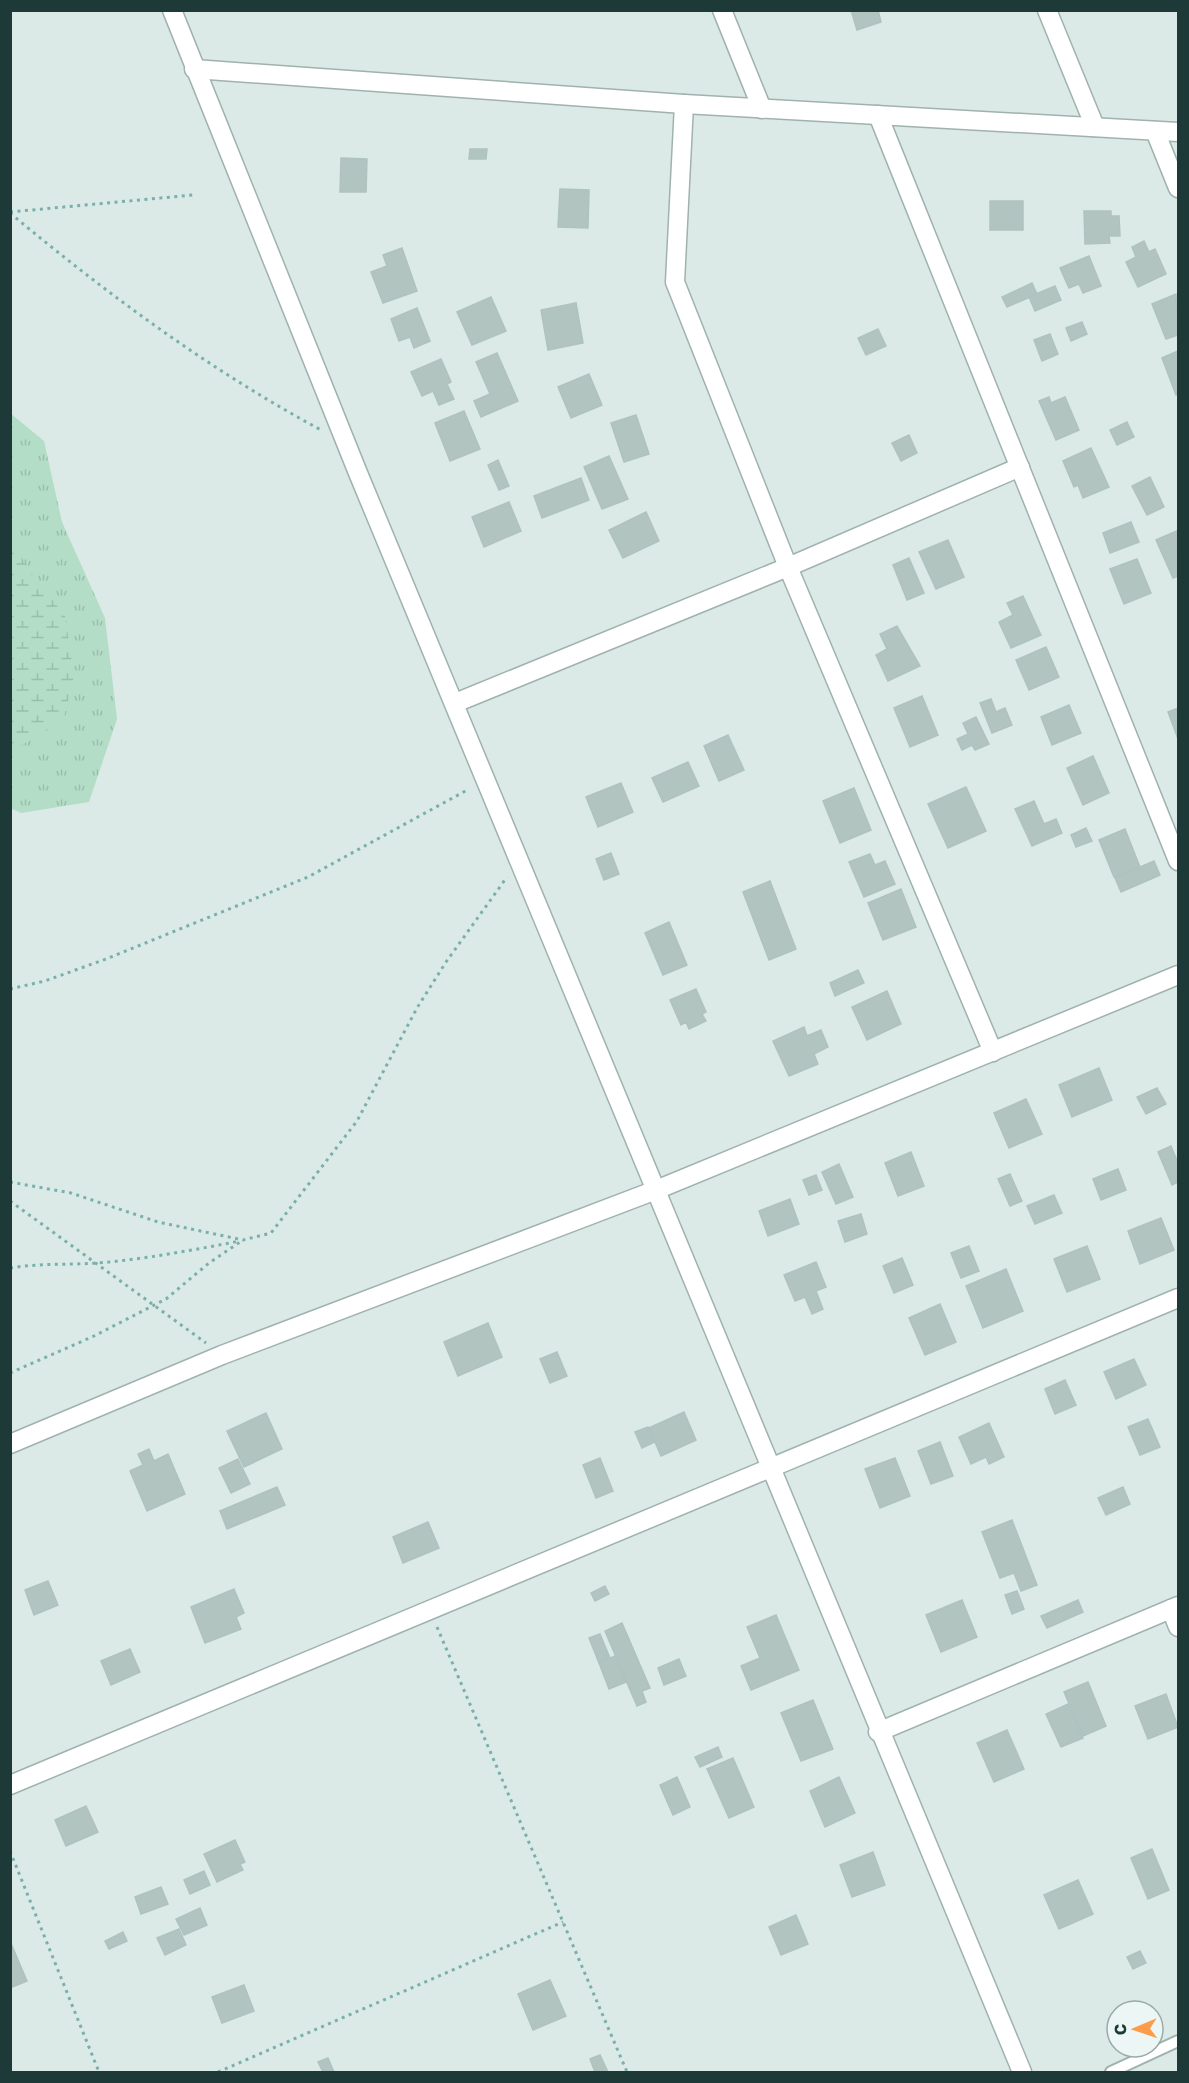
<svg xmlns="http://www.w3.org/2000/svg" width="1189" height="2083" viewBox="0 0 1189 2083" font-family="'Golos Text',sans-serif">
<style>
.grass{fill:url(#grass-tufts)}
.wetland{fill:url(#wetland-marsh)}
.building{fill:#b1c4c0;stroke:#aec3bf;stroke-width:1.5}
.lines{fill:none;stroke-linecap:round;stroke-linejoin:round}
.service-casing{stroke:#9fb2af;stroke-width:14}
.minor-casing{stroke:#9fb2af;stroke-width:21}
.path{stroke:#7ab0ab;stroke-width:3;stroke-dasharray:3 4.5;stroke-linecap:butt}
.service{stroke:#fff;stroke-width:10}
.minor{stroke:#fff;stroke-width:18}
</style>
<defs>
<pattern id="grass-tufts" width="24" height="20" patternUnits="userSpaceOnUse" patternTransform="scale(1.5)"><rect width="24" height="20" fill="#b3ddc7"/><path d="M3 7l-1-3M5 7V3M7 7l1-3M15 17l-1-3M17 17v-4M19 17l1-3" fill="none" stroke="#9abeac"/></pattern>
<pattern id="wetland-marsh" width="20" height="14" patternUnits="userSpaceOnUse" patternTransform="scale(1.5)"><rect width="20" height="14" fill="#b3ddc7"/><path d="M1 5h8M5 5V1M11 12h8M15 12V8" fill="none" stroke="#9abeac"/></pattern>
</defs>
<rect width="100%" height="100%" fill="#dceae7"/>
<path class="grass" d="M10,413L44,441L62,522L105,618L117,719L89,802L21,813L10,808Z"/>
<path class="wetland" d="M10,533L27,568L65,616L74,676L64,717L38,736L11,751Z"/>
<g class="building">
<path d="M851,10H878L881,22L857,30Z"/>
<path d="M470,149H487L486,159H469Z"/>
<path d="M341,158L367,159L366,192H340Z"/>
<path d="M560,189L589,190L588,228L558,227Z"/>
<rect x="990" y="201" width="33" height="29"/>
<path d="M1084,211H1111V216H1119L1120,236H1109L1110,243L1085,244Z"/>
<path d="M1144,241L1149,252L1155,249L1166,274L1138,287L1126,262L1136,257L1132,247Z"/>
<path d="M402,248L417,291L383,303L371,272L387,266L383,255Z"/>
<path d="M1089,256L1101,286L1083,293L1079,284L1069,288L1060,268Z"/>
<path d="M1032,283L1037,294L1007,307L1002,297Z"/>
<path d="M1055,286L1061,300L1035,311L1029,297Z"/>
<path d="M1176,294L1178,335L1166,339L1152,304Z"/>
<path d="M491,297L506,331L472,345L457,312Z"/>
<path d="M576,303L583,343L548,350L541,310Z"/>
<path d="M417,308L430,341L414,348L410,337L399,341L391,319Z"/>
<path d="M1082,322L1087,334L1071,341L1066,328Z"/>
<path d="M878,329L886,346L866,355L858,338Z"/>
<path d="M1050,334L1058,354L1042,361L1034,340Z"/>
<path d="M1178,351V394L1176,395L1162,358Z"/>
<path d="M497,353L518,401L481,417L474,401L490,394L476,362Z"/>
<path d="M441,359L451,382L447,384L454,399L439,405L433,391L422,396L411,372Z"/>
<path d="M589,374L602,405L571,418L558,387Z"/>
<path d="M1049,397L1051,403L1065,397L1079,430L1056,440L1039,401Z"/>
<path d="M464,411L480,449L450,461L435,423Z"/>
<path d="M636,415L649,454L624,462L611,423Z"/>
<path d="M1127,422L1134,437L1117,445L1110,430Z"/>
<path d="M909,435L917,453L901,461L892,443Z"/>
<path d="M1091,448L1109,487L1083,498L1078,485L1074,487L1063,461Z"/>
<path d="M609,456L628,499L602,509L584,467Z"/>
<path d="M498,460L509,486L499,490L488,465Z"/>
<path d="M1150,477L1164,507L1147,515L1132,486Z"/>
<path d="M581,478L589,500L542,518L534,496Z"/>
<path d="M509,502L521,531L484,547L472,517Z"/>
<path d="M646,512L659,541L623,558L609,530Z"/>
<path d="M1131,522L1139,542L1110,553L1103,533Z"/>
<path d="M1177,531L1178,576L1173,578L1156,540Z"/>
<path d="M948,540L964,577L936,589L919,552Z"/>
<path d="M909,558L924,593L907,600L893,565Z"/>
<path d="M1137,559L1151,593L1124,604L1110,569Z"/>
<path d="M1023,596L1041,635L1011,648L999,622L1013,615L1007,603Z"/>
<path d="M897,626L920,666L888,681L876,655L887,649L880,634Z"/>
<path d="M1046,647L1059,677L1029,690L1016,660Z"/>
<path d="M922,696L938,735L910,747L894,708Z"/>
<path d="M991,699L996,712L1005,708L1012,725L992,733L980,703Z"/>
<path d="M1069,705L1081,733L1052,745L1041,717Z"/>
<path d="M1178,708V739L1168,712Z"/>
<path d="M976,717L989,744L975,750L972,745L962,750L957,739L968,734L963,723Z"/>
<path d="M728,735L744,770L719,781L704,746Z"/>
<path d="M1093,756L1109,793L1083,805L1067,768Z"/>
<path d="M688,762L699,786L663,802L652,778Z"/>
<path d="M621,783L633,812L598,827L586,797Z"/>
<path d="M966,787L986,831L948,848L928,804Z"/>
<path d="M854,788L871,830L840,843L823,801Z"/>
<path d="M1034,801L1044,824L1056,819L1062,833L1032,846L1015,809Z"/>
<path d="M1086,828L1092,841L1076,847L1071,835Z"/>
<path d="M1125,829L1140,867L1114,877L1099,840Z"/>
<path d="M611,853L619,874L604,880L596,859Z"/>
<path d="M870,854L875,865L885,861L895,884L864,897L849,862Z"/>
<path d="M1154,861L1160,875L1121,892L1115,878Z"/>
<path d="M770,881L796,949L769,960L743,892Z"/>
<path d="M901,889L916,927L883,940L868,903Z"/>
<path d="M669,922L687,965L663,975L645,933Z"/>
<path d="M858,970L864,983L835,996L830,983Z"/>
<path d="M696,989L706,1012L702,1014L706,1021L689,1029L686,1022L681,1025L670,1000Z"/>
<path d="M887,991L901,1024L867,1040L852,1007Z"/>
<path d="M804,1027L807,1036L821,1030L828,1047L814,1054L818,1064L789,1076L773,1041Z"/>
<path d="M1099,1068L1112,1100L1072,1117L1059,1085Z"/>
<path d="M1157,1088L1166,1104L1146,1114L1137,1097Z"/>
<path d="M1026,1099L1042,1134L1009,1148L994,1113Z"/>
<path d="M1171,1146L1178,1163V1182L1172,1185L1158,1152Z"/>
<path d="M911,1152L924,1186L898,1196L885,1163Z"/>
<path d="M839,1164L853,1197L836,1204L822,1172Z"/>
<path d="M1118,1169L1126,1190L1101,1200L1093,1179Z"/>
<path d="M1010,1174L1022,1201L1010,1206L998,1179Z"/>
<path d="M816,1175L822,1190L809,1195L803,1180Z"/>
<path d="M1054,1195L1062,1213L1035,1224L1027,1206Z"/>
<path d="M790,1199L799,1224L768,1236L759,1211Z"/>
<path d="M861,1214L867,1234L845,1242L838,1221Z"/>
<path d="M1161,1218L1174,1250L1140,1264L1128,1231Z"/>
<path d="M969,1246L979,1271L961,1278L951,1253Z"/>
<path d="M1087,1246L1100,1279L1067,1292L1054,1259Z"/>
<path d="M902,1258L913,1285L894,1293L883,1266Z"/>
<path d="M816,1262L826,1287L816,1291L823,1309L812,1314L805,1297L795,1301L784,1275Z"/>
<path d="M1006,1269L1023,1311L983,1328L966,1286Z"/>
<path d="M940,1304L956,1342L925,1355L909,1318Z"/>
<path d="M488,1323L502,1357L458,1376L444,1342Z"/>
<path d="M557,1352L567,1376L550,1383L540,1359Z"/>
<path d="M1134,1359L1146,1385L1116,1399L1104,1372Z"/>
<path d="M1065,1380L1076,1405L1055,1414L1045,1389Z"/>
<path d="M684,1412L696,1440L661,1456L649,1428Z"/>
<path d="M266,1413L282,1449L244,1467L227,1431Z"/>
<path d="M1148,1419L1160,1447L1140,1455L1128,1427Z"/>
<path d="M989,1423L1004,1457L989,1464L986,1457L971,1464L959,1437Z"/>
<path d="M648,1427L655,1442L642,1448L635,1432Z"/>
<path d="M940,1442L953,1476L931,1484L918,1451Z"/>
<path d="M149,1449L154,1461L168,1454L185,1494L147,1511L130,1471L143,1465L138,1454Z"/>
<path d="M600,1458L613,1491L596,1498L583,1465Z"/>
<path d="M895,1458L910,1496L880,1508L865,1469Z"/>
<path d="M238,1459L250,1484L231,1493L219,1468Z"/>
<path d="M277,1487L285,1505L227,1529L220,1511Z"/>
<path d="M1123,1487L1130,1504L1106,1515L1098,1498Z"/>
<path d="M1012,1520L1037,1585L1021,1591L1014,1573L1000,1578L982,1532Z"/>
<path d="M428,1522L439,1548L403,1563L393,1537Z"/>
<path d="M48,1581L58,1605L34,1615L25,1590Z"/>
<path d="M605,1586L609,1594L595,1601L591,1593Z"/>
<path d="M234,1589L244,1613L236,1617L241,1629L205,1643L191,1607Z"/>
<path d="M1017,1591L1024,1609L1012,1614L1005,1595Z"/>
<path d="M962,1600L977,1637L941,1652L926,1615Z"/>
<path d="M1078,1600L1083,1612L1047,1628L1041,1616Z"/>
<path d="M776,1615L799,1670L751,1690L741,1666L760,1658L747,1627Z"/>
<path d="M622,1623L650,1688L642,1691L646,1702L637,1706L605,1631Z"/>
<path d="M600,1634L610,1658L599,1663L589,1638Z"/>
<path d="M130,1649L140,1672L111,1685L101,1661Z"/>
<path d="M615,1656L626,1682L609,1689L599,1663Z"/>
<path d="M679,1659L686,1676L664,1685L658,1668Z"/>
<path d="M1088,1682L1106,1726L1083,1736L1064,1692Z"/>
<path d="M1166,1694L1178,1727L1148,1739L1135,1706Z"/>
<path d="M813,1700L833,1749L801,1761L781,1713Z"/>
<path d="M1068,1704L1083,1738L1061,1747L1046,1714Z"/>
<path d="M1007,1730L1024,1769L994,1782L977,1743Z"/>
<path d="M718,1747L722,1757L700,1767L695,1757Z"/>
<path d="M733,1758L754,1807L729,1818L707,1769Z"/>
<path d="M677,1777L690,1807L673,1815L660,1785Z"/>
<path d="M839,1777L855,1813L825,1827L810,1791Z"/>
<path d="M86,1806L98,1832L66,1846L55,1820Z"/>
<path d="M235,1840L245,1862L240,1864L243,1870L217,1882L204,1854Z"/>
<path d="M1152,1849L1169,1890L1148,1899L1131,1858Z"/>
<path d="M873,1852L885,1885L852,1897L840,1865Z"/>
<path d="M204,1871L210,1885L190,1894L184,1880Z"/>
<path d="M1078,1880L1093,1914L1059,1929L1044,1895Z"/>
<path d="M161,1887L168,1904L141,1914L135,1897Z"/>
<path d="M200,1908L207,1925L184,1935L176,1919Z"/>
<path d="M796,1915L808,1944L781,1955L769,1927Z"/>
<path d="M179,1929L186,1945L165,1955L157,1938Z"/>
<path d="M123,1932L127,1941L109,1949L105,1941Z"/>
<path d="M10,1941L27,1981L10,1988Z"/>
<path d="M1140,1951L1146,1963L1133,1969L1127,1957Z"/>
<path d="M550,1980L566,2016L533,2030L518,1994Z"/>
<path d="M244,1985L254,2011L222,2023L212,1997Z"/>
<path d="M600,2055L608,2072H595L590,2059Z"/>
<path d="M328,2058L334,2072H323L318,2062Z"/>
</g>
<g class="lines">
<g class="service-casing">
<path id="service" d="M1111,2072L1178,2041"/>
</g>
<g class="minor-casing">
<g id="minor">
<path d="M172,10L358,473L1022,2072"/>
<path d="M722,10L762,109"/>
<path d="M1047,10L1095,127"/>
<path d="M194,69L684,104L1178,132"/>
<path d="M684,104L675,282L788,567L993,1052"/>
<path d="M878,115L1178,861"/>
<path d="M1155,131L1178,188"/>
<path d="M455,703L788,567L1020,467"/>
<path d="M10,1444L222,1355L656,1190L1178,975"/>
<path d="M1171,1609L1178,1627"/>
<path d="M878,1732L1178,1606"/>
<path d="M10,1785L1178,1298"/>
</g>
</g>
<g class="path">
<path d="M10,212L193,195"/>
<path d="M10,213C107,294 210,370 321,430"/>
<path d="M10,989L45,981L106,959L308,877L469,789"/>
<path d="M10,1182L71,1193L158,1222L243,1240L271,1233L357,1121L417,1008L446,962L507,877"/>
<path d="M10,1201L206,1343"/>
<path d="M10,1268C40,1263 69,1265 98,1263C146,1259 193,1250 240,1241"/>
<path d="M10,1373L94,1336L166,1299L209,1263L243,1240"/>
<path d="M437,1627L627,2072"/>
<path d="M10,1851L99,2072"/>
<path d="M218,2072L563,1922"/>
</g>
<use href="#service" class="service"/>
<use href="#minor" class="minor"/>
</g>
<rect width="1189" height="2083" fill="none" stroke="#1d3a38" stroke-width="24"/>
<g transform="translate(1135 2029) rotate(268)"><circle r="28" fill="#ecf6f4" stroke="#99aba9" stroke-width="1.5"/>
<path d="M0-4.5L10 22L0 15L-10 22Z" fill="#fc9b48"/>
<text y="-9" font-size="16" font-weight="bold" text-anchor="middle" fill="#1d3a38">С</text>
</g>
</svg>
